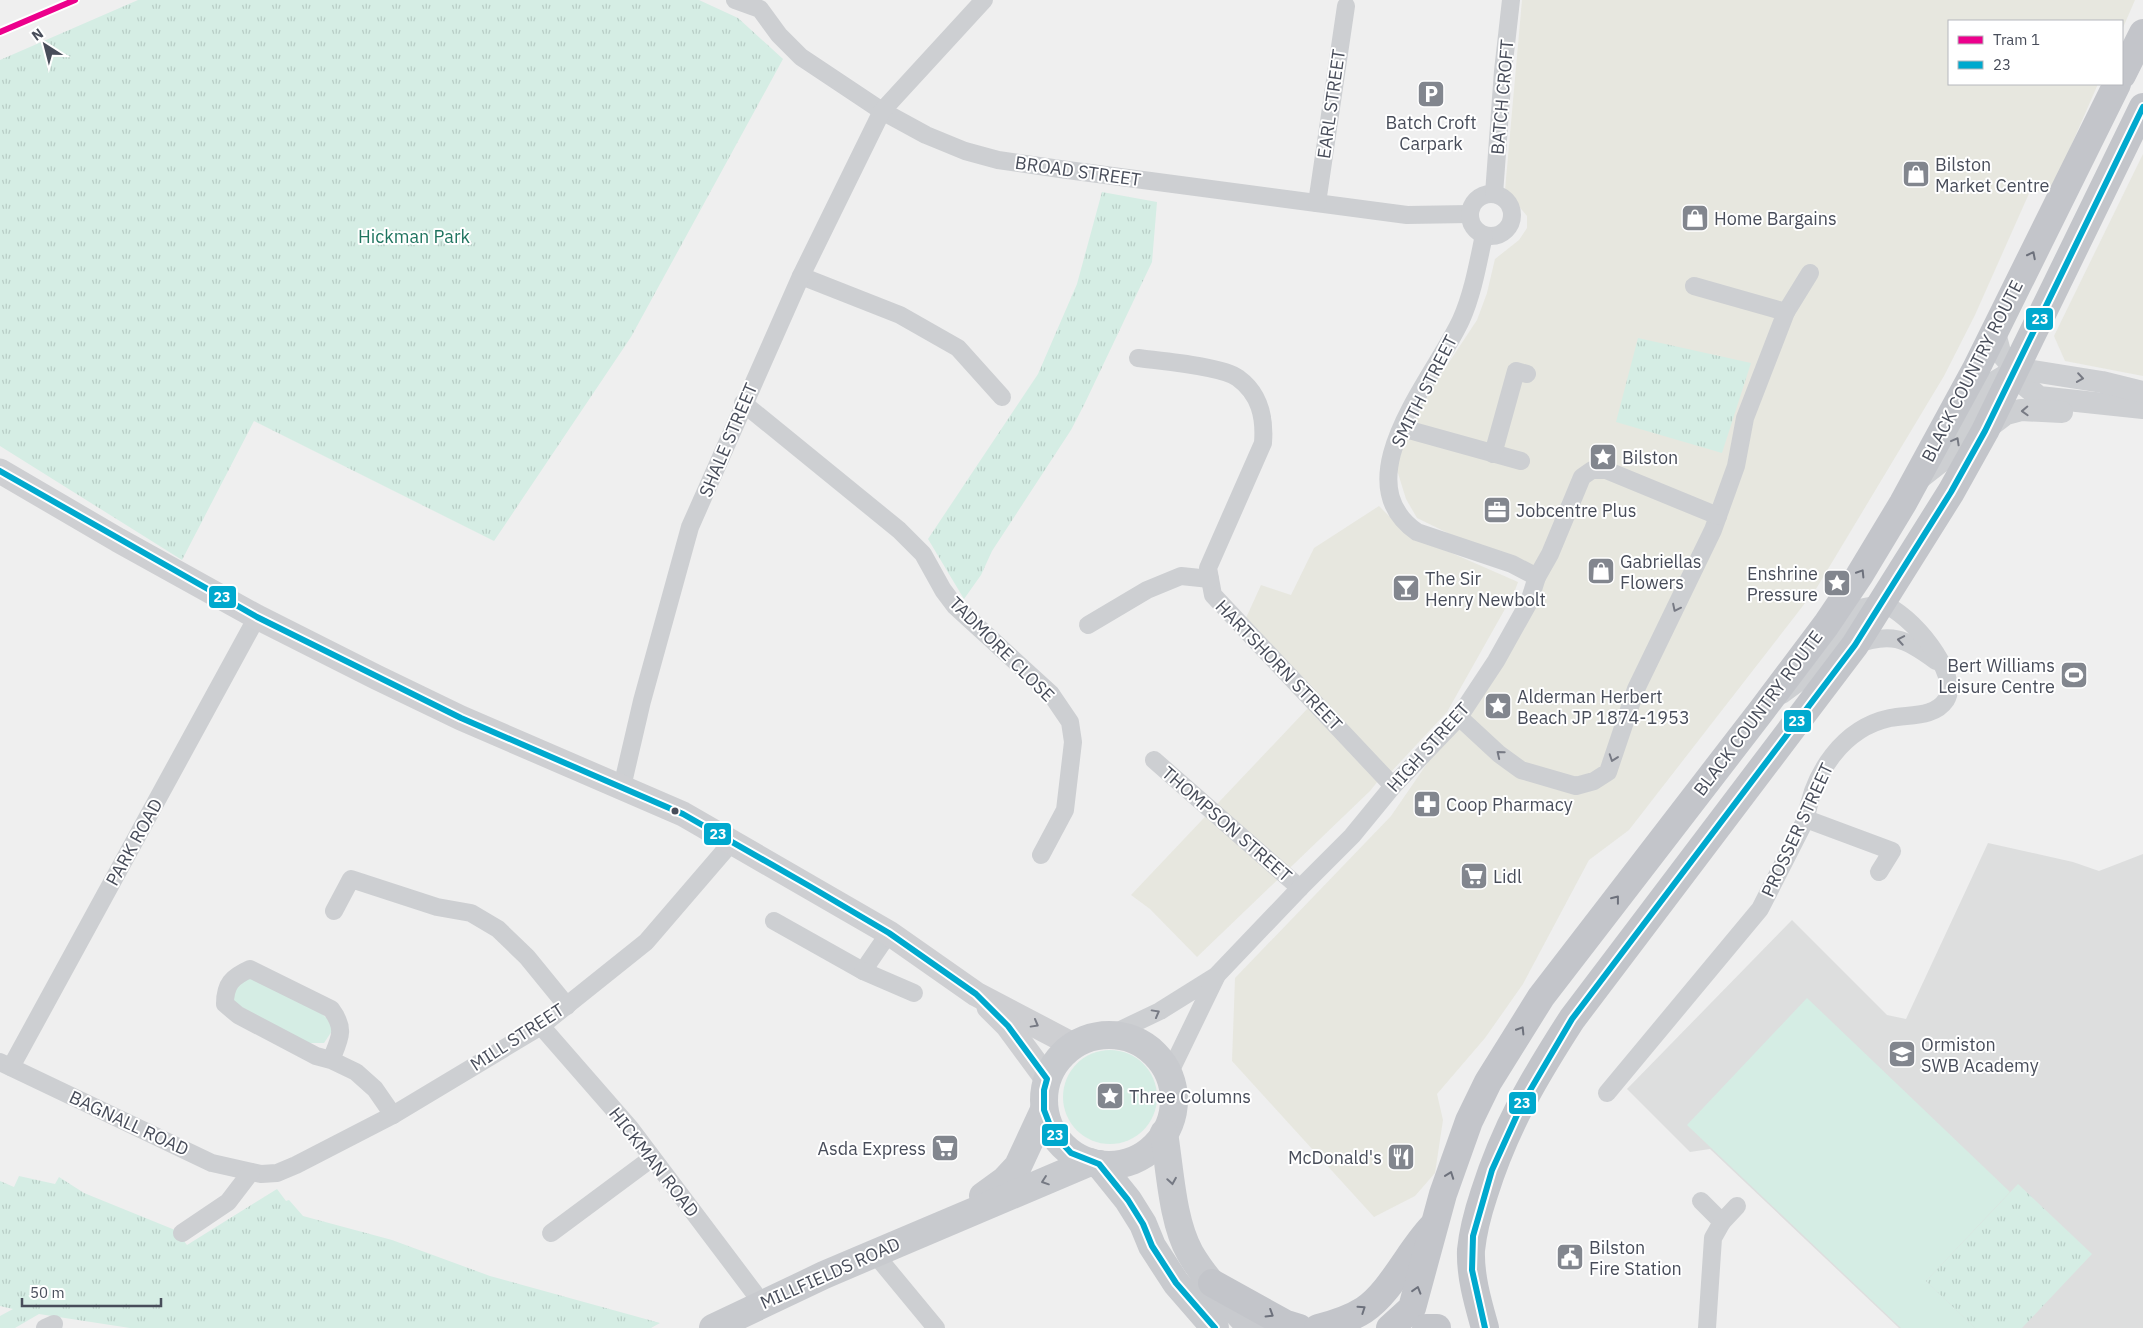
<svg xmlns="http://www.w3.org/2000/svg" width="2143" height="1328" viewBox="0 0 2143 1328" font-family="'IBM Plex Sans',sans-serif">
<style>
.commercial{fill:#e7e7df}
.education{fill:#dddede}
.green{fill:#d5ede4}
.park{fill:url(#park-tufts)}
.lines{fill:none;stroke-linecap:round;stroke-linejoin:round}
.minor{stroke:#cdcfd2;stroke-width:18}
.tertiary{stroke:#cdcfd2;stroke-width:22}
.secondary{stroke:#cecfd2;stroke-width:25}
.primary{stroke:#c8cace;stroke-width:28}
.trunk{stroke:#c3c5ca;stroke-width:28}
.bus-1-casing{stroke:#fff;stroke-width:10}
.bus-1{stroke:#00a9ce;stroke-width:6}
.tram-1-casing{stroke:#fff;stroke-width:10}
.tram-1{stroke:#ec008c;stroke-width:6}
.oneway{stroke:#6d717c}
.oneway2{stroke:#777a84}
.oneway3{stroke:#757983}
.bus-dot{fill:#484d5a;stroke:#fff;stroke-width:2}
.labels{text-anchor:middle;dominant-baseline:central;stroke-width:4;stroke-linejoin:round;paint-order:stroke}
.street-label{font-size:18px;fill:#484d5a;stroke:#fff}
.poi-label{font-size:18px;fill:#484d5a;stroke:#fff;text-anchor:start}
.park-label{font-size:18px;fill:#1f745f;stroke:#fff}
.line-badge{stroke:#fff;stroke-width:2}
.badge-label{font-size:14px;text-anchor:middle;font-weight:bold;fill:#fff}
</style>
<defs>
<pattern id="park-tufts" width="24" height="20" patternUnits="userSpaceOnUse" patternTransform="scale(1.25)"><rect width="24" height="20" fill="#d5ede4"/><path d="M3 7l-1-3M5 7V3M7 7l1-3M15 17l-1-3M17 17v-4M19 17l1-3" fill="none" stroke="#b8cdc6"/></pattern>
</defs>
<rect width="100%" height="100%" fill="#efefef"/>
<g class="commercial">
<path d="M1522,0H2135L2122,30V21H1949V84H2098L2050,194L2031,189L1975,315L1944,376L1816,589L1629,830L1589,860L1523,984L1485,1038L1437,1094L1443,1120L1435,1173L1415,1196L1374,1217L1232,1061L1235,978L1391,816L1459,717L1536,576L1417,518L1406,499L1397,470L1401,449L1428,394L1477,320L1487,293L1495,259L1519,240L1527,228V216L1505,190Z"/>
<path d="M2143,154V376L2065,361L2054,336Z"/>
<path d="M1379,506L1398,525L1415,537L1518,582L1514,593L1447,712L1391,772L1246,618L1261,585L1291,595L1314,548Z"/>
<path d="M1308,708L1378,781L1370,791L1197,957L1150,909L1131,895Z"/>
</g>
<path class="education" d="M1988,843L2073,862L2099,871L2143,854V1328H1899L1710,1149L1690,1152L1627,1089L1792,920L1887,1015L1906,1019Z"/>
<g class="green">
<path d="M250,977L321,1013L330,1021L332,1031L324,1043H307L234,1003L231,988Z"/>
<path d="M1807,998L2010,1192L1926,1281L1975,1328H1901L1687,1125Z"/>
<circle cx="1110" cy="1097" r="47"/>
</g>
<g class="park">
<path d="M138,0H699L738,18L783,59L631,337L494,541L254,421L182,560L0,446V60Z"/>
<path d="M1102,192L1157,202L1152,262L1084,405L1071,430L992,551L981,575L964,599L928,539L1038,374L1077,284Z"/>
<path d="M1638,338L1751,363L1722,453L1616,422Z"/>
<path d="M19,1176L55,1184L59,1177L84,1193L175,1230L187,1245L277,1189L286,1201L289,1200L303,1216L392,1240L490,1276L660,1323L651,1328H130L39,1314L15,1328H0V1316L13,1309L0,1306V1181L14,1187Z"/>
<path d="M2018,1184L2092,1254L2022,1328H1975L1926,1281Z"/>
</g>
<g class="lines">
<g class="minor">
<path d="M735,0L760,9L779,35L801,57L882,111L926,135L965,151L998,160L1060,169L1407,215L1470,214"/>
<circle cx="1491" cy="215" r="21"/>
<path d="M1494,194L1503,71L1511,0"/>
<path d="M1317,203L1346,6"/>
<path d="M1484,235C1478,263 1473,293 1461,320C1435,377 1342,480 1417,532L1512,564L1537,577"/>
<path d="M801,276L900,315L958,348L1002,397"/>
<path d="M1786,312L1810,273"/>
<path d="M1138,358C1160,361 1222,366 1238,378C1260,394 1265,417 1263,443L1208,568L1213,595L1393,786"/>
<path d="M743,403L899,530L923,554L943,590L955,606L1051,694L1070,722L1073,742L1065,810L1041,855"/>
<path d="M1402,428L1521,461"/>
<path d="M1493,454L1516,371L1527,374"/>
<path d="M1921,480L1944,462L1989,383L2014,368"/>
<path d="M1088,625L1147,590L1181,576L1210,579"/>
<path d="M1852,646C1891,631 1905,638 1936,661"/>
<path d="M1459,717L1499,754L1521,770L1576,786L1594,781L1608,772L1636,689L1713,530L1736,466L1745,418L1786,312L1694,286"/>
<path d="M1154,760L1300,888"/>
<path d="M622,787L642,701L690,527L801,276L882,111L984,0"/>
<path d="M1806,819L1892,851L1879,872"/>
<path d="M334,911L351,879L437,907L471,913L498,929L527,957L567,1006"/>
<path d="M774,921L863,971L889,933"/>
<path d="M863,971L914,993"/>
<path d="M541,1026L630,1128L762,1303"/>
<path d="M1112,1034L1160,1011L1216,976L1300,888L1352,836L1393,786L1459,717L1496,661L1529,602L1537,577L1550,554L1582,477L1592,470H1606L1718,516"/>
<path d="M331,1060C340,1038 346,1029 331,1009L250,969C232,977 225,984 225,1004L238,1015L316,1056L331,1060L356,1072L375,1089L393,1115"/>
<path d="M0,1062L212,1163L261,1174L277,1173L296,1165L393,1115L541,1026L646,942L732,842"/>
<path d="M11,1067L257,617"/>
<path d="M1169,1074L1216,977"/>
<path d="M1607,1093L1760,909L1806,819C1813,773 1843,728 1890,718C1909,714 1934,718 1946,700C1962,674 1909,612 1884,605C1876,603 1863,608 1854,609L1805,678L1782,695"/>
<path d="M1701,1201L1722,1222L1713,1238L1707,1328"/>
<path d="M1722,1222L1737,1206"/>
<path d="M182,1233L228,1202L251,1172"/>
<path d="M551,1233L652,1158"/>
<path d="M874,1253L936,1328"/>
<path d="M45,1328L54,1324"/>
</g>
<g class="tertiary">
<path d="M1994,329L2000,352L2014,368L2020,381L2039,397L2143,408"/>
<path d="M2014,368L2102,382L2143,392"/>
<path d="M1985,430L2006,414L2021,410L2062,412"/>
</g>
<g class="secondary">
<path d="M0,471L118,540L257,617L376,677L461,718L683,814L889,933L976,994L1073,1045"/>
<path d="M989,1007L1008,1026L1047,1079"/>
</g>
<g class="primary">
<circle cx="1109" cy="1100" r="65"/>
<path d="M1164,1133C1170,1169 1172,1221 1190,1253C1205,1279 1228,1302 1248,1324L1255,1328"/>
<path d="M1099,1164L1128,1200L1143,1224L1152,1246L1176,1283L1215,1328"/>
<path d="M983,1196L1005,1180L1018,1166L1044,1110"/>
<path d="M713,1328L824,1275L1090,1162"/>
</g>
<g class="trunk">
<path d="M2122,75L2143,33"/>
<path d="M1212,1283L1286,1324L1299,1328"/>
<path d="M1318,1328C1334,1324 1350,1319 1364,1310C1391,1292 1409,1251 1432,1227"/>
<path d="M1390,1328L1412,1308L1443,1194L1469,1121L1488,1082L1541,997L1762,710L1826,625L1859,576L1903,503L1976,369L2117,84"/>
<path d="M1426,1328H1437"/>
<path d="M1485,1328C1478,1303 1470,1276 1471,1250C1473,1231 1478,1212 1484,1194C1505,1127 1534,1078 1572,1019L1855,645L1951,492L1985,431L2143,107"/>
</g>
<g class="bus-1-casing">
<g id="bus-1">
<path d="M0,471L257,617L461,718L683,814L811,887L889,933L976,994L1008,1026L1047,1079L1044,1090V1110L1053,1133L1071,1153L1099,1164L1128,1200L1143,1224L1152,1246L1176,1283L1215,1328"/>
<path d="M1485,1328L1472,1270L1473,1236L1492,1170L1522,1104L1572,1019L1855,645L1951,492L1985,431L2143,107"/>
</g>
</g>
<use href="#bus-1" class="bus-1"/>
<g class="tram-1-casing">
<path id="tram-1" d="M0,32L75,0"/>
</g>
<use href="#tram-1" class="tram-1"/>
</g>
<defs><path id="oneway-chevron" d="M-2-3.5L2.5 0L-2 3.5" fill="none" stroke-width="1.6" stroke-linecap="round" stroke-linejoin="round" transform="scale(1.25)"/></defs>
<g class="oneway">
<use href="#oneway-chevron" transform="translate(2032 255) rotate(-63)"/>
<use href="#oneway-chevron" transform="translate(1861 573) rotate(-58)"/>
<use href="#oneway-chevron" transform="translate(1616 899) rotate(-52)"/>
<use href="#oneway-chevron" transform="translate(1521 1030) rotate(-58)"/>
<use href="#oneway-chevron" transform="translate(1450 1175) rotate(-70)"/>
<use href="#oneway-chevron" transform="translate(1417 1290) rotate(-73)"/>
<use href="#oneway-chevron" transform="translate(1362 1309) rotate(-34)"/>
<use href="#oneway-chevron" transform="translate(1270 1314) rotate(32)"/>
</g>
<g class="oneway2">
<use href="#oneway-chevron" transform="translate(2080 378) rotate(8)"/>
<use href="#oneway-chevron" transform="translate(2025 411) rotate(178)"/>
<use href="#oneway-chevron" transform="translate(1956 441) rotate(-61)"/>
<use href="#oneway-chevron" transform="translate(1676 608) rotate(116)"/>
<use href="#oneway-chevron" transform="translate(1901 640) rotate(-170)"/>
<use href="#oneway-chevron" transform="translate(1500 754) rotate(-141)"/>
<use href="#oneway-chevron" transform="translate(1613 758) rotate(109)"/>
<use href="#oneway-chevron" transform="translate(1156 1013) rotate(-29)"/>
<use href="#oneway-chevron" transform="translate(1035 1024) rotate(29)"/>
</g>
<g class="oneway3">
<use href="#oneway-chevron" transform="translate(1045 1181) rotate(161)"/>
<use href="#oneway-chevron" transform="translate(1172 1181) rotate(81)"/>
</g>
<defs>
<g id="parking-square" transform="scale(1.4375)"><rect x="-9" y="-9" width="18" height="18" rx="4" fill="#82868e" stroke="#fff"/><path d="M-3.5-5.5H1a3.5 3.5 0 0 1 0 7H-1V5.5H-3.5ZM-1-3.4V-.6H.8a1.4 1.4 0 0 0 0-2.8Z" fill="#fff"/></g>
<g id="shop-square" transform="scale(1.4375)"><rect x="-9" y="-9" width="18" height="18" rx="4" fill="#82868e" stroke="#fff"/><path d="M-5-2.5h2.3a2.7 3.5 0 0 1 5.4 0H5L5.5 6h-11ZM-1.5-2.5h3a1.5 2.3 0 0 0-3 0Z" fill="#fff"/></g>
<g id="sight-square" transform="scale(1.4375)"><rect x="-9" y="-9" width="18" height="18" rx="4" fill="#82868e" stroke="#fff"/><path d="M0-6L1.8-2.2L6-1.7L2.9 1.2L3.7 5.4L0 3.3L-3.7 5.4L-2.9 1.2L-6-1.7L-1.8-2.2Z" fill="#fff"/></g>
<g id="office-square" transform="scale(1.4375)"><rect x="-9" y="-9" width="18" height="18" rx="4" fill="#82868e" stroke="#fff"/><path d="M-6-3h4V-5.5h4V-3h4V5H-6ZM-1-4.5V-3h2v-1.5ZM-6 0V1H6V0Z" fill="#fff"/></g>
<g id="bar-square" transform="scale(1.4375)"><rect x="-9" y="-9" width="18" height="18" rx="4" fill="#82868e" stroke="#fff"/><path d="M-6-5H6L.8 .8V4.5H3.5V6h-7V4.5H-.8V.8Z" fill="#fff"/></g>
<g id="stadium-square" transform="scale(1.4375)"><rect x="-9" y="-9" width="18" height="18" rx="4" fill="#82868e" stroke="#fff"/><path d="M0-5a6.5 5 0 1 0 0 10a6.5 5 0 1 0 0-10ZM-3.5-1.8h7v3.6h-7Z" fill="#fff"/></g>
<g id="pharmacy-square" transform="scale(1.4375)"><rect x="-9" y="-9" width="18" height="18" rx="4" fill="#82868e" stroke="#fff"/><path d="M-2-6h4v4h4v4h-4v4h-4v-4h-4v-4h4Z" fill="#fff"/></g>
<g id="supermarket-square" transform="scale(1.4375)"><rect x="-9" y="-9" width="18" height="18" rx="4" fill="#82868e" stroke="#fff"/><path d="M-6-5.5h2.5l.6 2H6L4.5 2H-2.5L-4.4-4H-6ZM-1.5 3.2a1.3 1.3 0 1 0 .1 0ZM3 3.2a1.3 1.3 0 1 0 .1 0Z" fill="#fff"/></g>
<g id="school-square" transform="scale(1.4375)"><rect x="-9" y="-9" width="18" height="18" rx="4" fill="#82868e" stroke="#fff"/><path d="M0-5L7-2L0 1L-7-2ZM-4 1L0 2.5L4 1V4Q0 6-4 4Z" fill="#fff"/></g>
<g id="restaurant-square" transform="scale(1.4375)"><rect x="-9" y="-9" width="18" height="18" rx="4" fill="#82868e" stroke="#fff"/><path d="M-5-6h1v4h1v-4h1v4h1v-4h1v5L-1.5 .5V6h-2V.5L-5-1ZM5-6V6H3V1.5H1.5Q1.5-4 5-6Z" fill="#fff"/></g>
<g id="civic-square" transform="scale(1.4375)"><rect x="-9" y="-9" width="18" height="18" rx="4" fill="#82868e" stroke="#fff"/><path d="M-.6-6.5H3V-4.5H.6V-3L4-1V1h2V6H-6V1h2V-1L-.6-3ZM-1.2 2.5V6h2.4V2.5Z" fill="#fff"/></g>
</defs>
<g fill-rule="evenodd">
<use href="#parking-square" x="1431" y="94"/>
<use href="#shop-square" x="1916" y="174"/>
<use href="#shop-square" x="1695" y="218"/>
<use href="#sight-square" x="1603" y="457"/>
<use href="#office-square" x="1497" y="510"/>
<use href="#shop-square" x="1601" y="571"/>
<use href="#sight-square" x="1837" y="583"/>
<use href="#bar-square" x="1406" y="588"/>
<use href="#stadium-square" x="2074" y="675"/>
<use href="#sight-square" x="1498" y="706"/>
<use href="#pharmacy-square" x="1427" y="804"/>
<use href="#supermarket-square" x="1474" y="876"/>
<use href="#school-square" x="1902" y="1054"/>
<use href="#sight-square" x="1110" y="1096"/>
<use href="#supermarket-square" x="945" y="1148"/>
<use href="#restaurant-square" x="1401" y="1157"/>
<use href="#civic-square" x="1570" y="1257"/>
</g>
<circle class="bus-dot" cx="675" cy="811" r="4.5"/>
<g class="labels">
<g class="street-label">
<text transform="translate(1502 97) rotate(-85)">BATCH CROFT</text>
<text transform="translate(1331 104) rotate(-82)">EARL STREET</text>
<text transform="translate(1078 171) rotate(8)">BROAD STREET</text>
<text transform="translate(1972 371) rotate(-63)">BLACK COUNTRY ROUTE</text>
<text transform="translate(1424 391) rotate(-63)">SMITH STREET</text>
<text transform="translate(728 440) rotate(-67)">SHALE STREET</text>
<text transform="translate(1002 649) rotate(45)">TADMORE CLOSE</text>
<text transform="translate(1279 665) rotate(46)">HARTSHORN STREET</text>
<text transform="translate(1758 713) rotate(-53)">BLACK COUNTRY ROUTE</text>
<text transform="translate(1428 747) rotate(-48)">HIGH STREET</text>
<text transform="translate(1227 824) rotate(41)">THOMPSON STREET</text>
<text transform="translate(1797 830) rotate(-65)">PROSSER STREET</text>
<text transform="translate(134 842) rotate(-61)">PARK ROAD</text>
<text transform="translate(517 1037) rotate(-33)">MILL STREET</text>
<text transform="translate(129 1123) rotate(25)">BAGNALL ROAD</text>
<text transform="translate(654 1162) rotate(52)">HICKMAN ROAD</text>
<text transform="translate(830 1273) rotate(-24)">MILLFIELDS ROAD</text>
</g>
<g class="poi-label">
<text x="1431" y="122" text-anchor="middle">Batch Croft<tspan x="1431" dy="21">Carpark</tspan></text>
<text x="1935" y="164">Bilston<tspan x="1935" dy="21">Market Centre</tspan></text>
<text x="1714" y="218">Home Bargains</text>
<text x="1622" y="457">Bilston</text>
<text x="1516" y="510">Jobcentre Plus</text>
<text x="1620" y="561">Gabriellas<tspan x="1620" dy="21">Flowers</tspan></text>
<text x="1818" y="573" text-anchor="end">Enshrine<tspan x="1818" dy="21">Pressure</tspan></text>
<text x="1425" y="578">The Sir<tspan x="1425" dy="21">Henry Newbolt</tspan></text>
<text x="2055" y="665" text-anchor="end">Bert Williams<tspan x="2055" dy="21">Leisure Centre</tspan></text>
<text x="1517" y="696">Alderman Herbert<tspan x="1517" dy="21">Beach JP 1874-1953</tspan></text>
<text x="1446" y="804">Coop Pharmacy</text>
<text x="1493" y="876">Lidl</text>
<text x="1921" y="1044">Ormiston<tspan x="1921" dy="21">SWB Academy</tspan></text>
<text x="1129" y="1096">Three Columns</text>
<text x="926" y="1148" text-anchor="end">Asda Express</text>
<text x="1382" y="1157" text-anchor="end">McDonald's</text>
<text x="1589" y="1247">Bilston<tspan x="1589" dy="21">Fire Station</tspan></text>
</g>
<g class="park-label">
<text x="414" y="236">Hickman Park</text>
</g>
</g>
<g class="line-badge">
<rect x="2025" y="307" width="29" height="24" rx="5" fill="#00a9ce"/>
<rect x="208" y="585" width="29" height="24" rx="5" fill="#00a9ce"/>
<rect x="1783" y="709" width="29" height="24" rx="5" fill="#00a9ce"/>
<rect x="703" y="822" width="29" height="24" rx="5" fill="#00a9ce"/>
<rect x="1508" y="1091" width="29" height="24" rx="5" fill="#00a9ce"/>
<rect x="1041" y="1123" width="28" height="24" rx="5" fill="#00a9ce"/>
</g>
<g class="badge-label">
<text x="2040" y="324">23</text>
<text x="222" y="602">23</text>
<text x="1797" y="726">23</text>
<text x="718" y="839">23</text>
<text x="1522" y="1108">23</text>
<text x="1055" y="1140">23</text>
</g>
<rect x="1948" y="20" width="175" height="65" fill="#ffffff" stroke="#b6b8bd"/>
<rect x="1958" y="36" width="25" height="8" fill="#ec008c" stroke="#b6b8bd"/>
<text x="1993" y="45" font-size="15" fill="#484d5a">Tram 1</text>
<rect x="1958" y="61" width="25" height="8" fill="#00a9ce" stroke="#b6b8bd"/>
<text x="1993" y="70" font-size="15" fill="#484d5a">23</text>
<g transform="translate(45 45) rotate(324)" stroke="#ffffff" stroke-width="4" paint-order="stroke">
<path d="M0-4L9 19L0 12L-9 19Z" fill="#484d5a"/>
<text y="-8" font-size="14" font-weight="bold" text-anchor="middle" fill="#484d5a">N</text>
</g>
<path d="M22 1298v8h139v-8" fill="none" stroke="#484d5a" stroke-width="2.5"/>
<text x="30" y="1298" font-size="15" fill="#484d5a" stroke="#ffffff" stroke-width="4" paint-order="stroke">50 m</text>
</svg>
